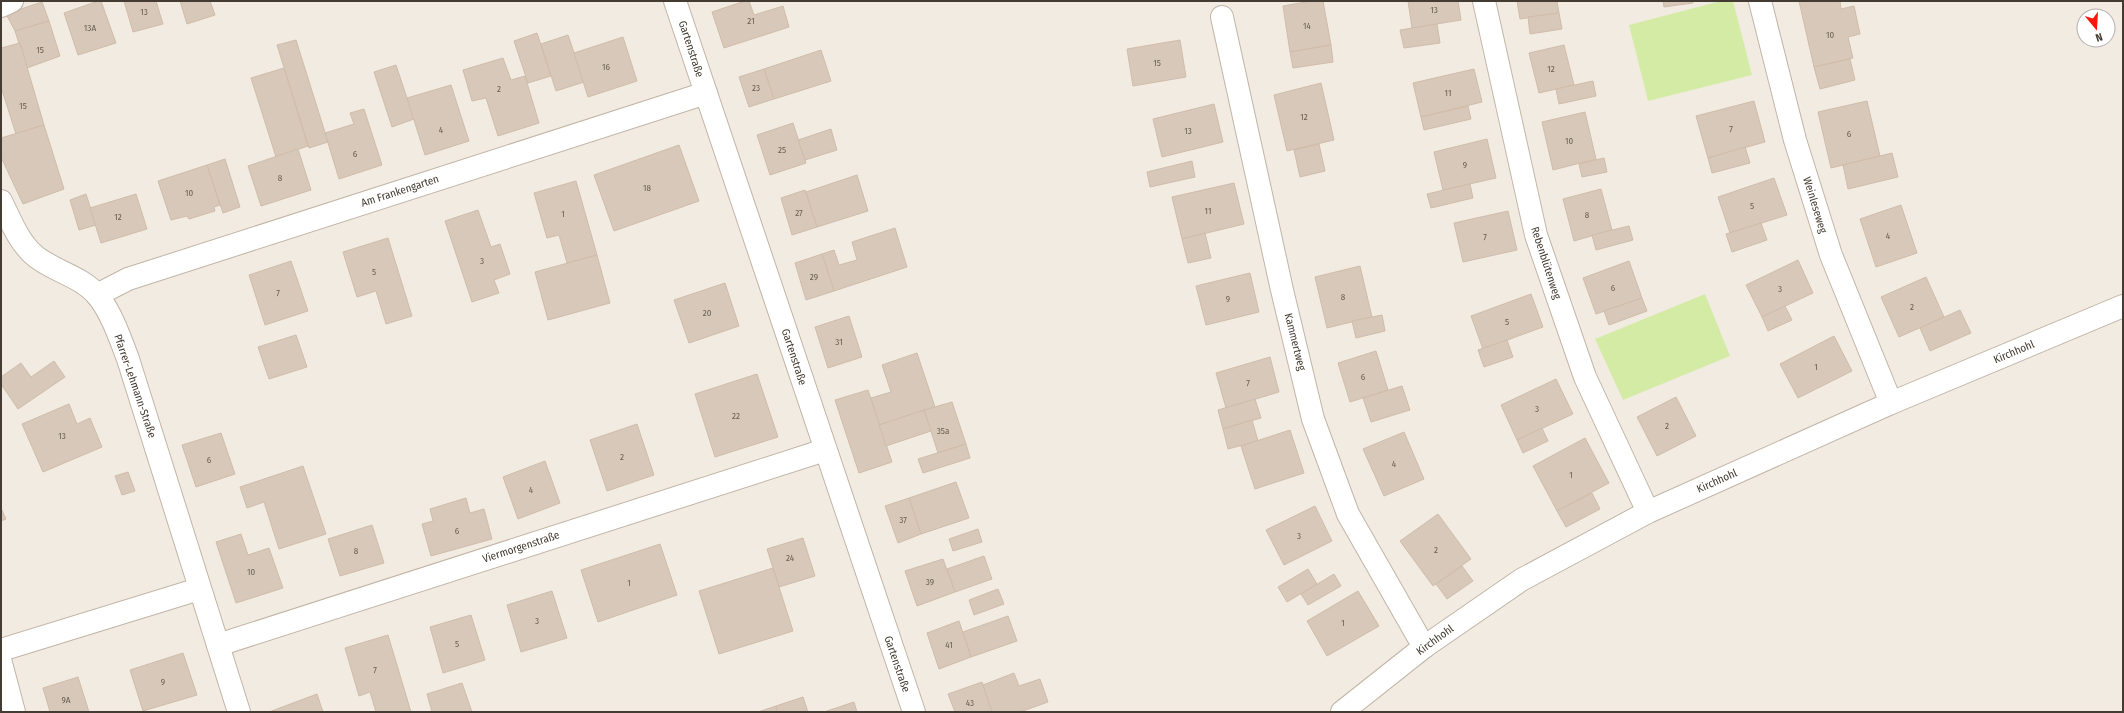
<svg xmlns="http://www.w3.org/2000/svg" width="2124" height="713" viewBox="0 0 2124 713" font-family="'Fira Sans Condensed',sans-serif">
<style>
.green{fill:#d4eba6}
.building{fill:#d8c8b9;stroke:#d0bca9}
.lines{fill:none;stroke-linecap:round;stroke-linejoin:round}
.minor-casing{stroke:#c1b5a6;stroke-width:24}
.minor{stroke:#fff;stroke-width:22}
.labels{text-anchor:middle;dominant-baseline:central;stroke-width:3;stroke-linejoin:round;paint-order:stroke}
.number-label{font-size:9px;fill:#695e54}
.street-label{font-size:11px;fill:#443b32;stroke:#fff}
</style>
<rect width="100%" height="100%" fill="#f2ebe1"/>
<g class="green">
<path d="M1721,1H1733L1752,75L1648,101L1629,25Z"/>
<path d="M1705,294L1730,356L1623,400L1595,339Z"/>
</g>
<g class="building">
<path d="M98,1H101L116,43L78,55L64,13Z"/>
<path d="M124,1H156L163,24L133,32Z"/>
<path d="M180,1H210L215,15L187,24Z"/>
<path d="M745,1H749L754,15L783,6L789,27L724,48L712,12Z"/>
<path d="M1311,1H1323L1331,45L1290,52L1283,6Z"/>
<path d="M1408,1H1458L1461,20L1412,28Z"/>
<path d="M1517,1H1557L1559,13L1520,19Z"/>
<path d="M1663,1H1693V3L1664,7Z"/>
<path d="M1799,1H1840L1841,9L1854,6L1860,34L1848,37L1853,58L1814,67Z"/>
<path d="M42,2L49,21L15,31L6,14Z"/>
<path d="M1559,13L1562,29L1530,34L1528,17Z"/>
<path d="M49,21L60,56L27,68L15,31Z"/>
<path d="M1437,24L1440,43L1404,48L1400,30Z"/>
<path d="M537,33L551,76L528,83L514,41Z"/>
<path d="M568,35L584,82L556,91L541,44Z"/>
<path d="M623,37L637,81L588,97L574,53Z"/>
<path d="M296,40L328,142L309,148L277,45Z"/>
<path d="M1180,40L1186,77L1133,86L1127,49Z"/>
<path d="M20,43L44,125L16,134L1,87V48Z"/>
<path d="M1331,45L1333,62L1293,68L1290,52Z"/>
<path d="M1564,45L1574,85L1539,93L1529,53Z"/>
<path d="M821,50L831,81L774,99L764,69Z"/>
<path d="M503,58L511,80L525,76L539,123L498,136L486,98L472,101L463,70Z"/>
<path d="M1850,59L1855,80L1820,89L1814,67Z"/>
<path d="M396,65L414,119L392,127L374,72Z"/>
<path d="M284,68L308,146L276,157L251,78Z"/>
<path d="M764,69L774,99L749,107L739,77Z"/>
<path d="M1474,69L1482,102L1421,117L1413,83Z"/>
<path d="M1593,81L1596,96L1559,104L1556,89Z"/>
<path d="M1321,83L1334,140L1287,151L1274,95Z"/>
<path d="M451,85L469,141L425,155L407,98Z"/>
<path d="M1754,101L1765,142L1708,158L1696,116Z"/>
<path d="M1867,101L1880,156L1831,168L1818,112Z"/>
<path d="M1214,104L1223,142L1162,157L1153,119Z"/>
<path d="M1468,106L1471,119L1424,130L1421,117Z"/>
<path d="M364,109L382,165L339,179L325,133L354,124L350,113Z"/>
<path d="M1585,112L1596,159L1553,170L1542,122Z"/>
<path d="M793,123L806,163L770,175L757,135Z"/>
<path d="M44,125L64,189L23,204L1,157V138Z"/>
<path d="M831,129L837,150L805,160L798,140Z"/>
<path d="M1487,139L1496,178L1443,190L1434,152Z"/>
<path d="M1319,144L1325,171L1300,177L1294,150Z"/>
<path d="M679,145L699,201L614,231L594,175Z"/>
<path d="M1745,147L1750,163L1712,173L1708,158Z"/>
<path d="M298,149L311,190L261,206L248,166Z"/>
<path d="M1892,153L1898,177L1848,189L1843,165Z"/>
<path d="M1604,158L1607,172L1582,177L1579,164Z"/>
<path d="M225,159L240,207L223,213L207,165Z"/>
<path d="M1192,161L1195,177L1150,187L1147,172Z"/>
<path d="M207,165L220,205L214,207L215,211L189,219L187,216L171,220L158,181Z"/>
<path d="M857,175L868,211L817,227L806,192Z"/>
<path d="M1774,178L1787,215L1730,233L1718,197Z"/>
<path d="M576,181L597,255L567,263L559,235L547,238L534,193Z"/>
<path d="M1234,183L1244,224L1182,239L1172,197Z"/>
<path d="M1470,184L1473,198L1431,208L1427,194Z"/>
<path d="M1601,189L1612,230L1574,241L1563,199Z"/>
<path d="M805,190L817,227L792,235L781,198Z"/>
<path d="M86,194L96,225L79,230L70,200Z"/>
<path d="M136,194L147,229L101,243L90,208Z"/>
<path d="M1901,205L1917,253L1876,267L1860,219Z"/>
<path d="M478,210L491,247L500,244L510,274L494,280L499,293L472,302L445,221Z"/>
<path d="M1508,211L1517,250L1463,262L1454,223Z"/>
<path d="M1761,223L1767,240L1732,252L1726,234Z"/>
<path d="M1629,226L1633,240L1596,250L1592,235Z"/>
<path d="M895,228L907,267L834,291L822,254L834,250L839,265L857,260L852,242Z"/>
<path d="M1205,233L1211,258L1188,263L1182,239Z"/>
<path d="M388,238L412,316L386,324L376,291L357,297L343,252Z"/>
<path d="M822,254L834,291L806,300L795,263Z"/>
<path d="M597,255L610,303L548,320L535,272Z"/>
<path d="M1798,260L1813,293L1762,317L1746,285Z"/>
<path d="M291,261L308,311L265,325L249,275Z"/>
<path d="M1629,261L1642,298L1596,314L1583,278Z"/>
<path d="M1360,266L1372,317L1327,328L1315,277Z"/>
<path d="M1250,273L1259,312L1206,325L1196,286Z"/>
<path d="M1926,277L1944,317L1899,337L1881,297Z"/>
<path d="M725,283L739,326L689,343L674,300Z"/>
<path d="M1531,294L1543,327L1483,349L1471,316Z"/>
<path d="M1642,298L1647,311L1609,325L1604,311Z"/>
<path d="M1785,306L1792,320L1768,331L1762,317Z"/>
<path d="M1960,310L1971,333L1930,351L1920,328Z"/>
<path d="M1382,315L1385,331L1356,338L1352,321Z"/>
<path d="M849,316L862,357L828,368L815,327Z"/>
<path d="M296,335L307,367L269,379L258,347Z"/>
<path d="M1834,336L1852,371L1798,398L1780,364Z"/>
<path d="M1507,340L1513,357L1484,367L1478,350Z"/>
<path d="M1376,351L1388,390L1350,402L1338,363Z"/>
<path d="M917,353L935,407L879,425L871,398L891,392L882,365Z"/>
<path d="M1270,357L1279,392L1226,408L1216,373Z"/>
<path d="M54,361L65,377L18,409L1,384V377L21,363L31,377Z"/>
<path d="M757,374L778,437L715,457L695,394Z"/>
<path d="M1556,379L1573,414L1517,440L1501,405Z"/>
<path d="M1402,386L1410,410L1371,422L1363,398Z"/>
<path d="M868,390L892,462L859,473L835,400Z"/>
<path d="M1676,397L1696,436L1657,456L1637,417Z"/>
<path d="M1255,399L1261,418L1223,429L1218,410Z"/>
<path d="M952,402L966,444L938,453L924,410Z"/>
<path d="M69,404L77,424L90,418L102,447L43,472L22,424Z"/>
<path d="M924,410L931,431L886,446L879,425Z"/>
<path d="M1252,420L1258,441L1228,449L1223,429Z"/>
<path d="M637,424L654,475L607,491L590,440Z"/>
<path d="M1542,428L1548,441L1523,453L1517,440Z"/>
<path d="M1290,430L1304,473L1255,489L1241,446Z"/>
<path d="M1404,432L1424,479L1384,496L1363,449Z"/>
<path d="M221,433L235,474L196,487L182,445Z"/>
<path d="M1585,438L1609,483L1557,511L1533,466Z"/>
<path d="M966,444L970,458L923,473L918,459Z"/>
<path d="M545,461L560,503L518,519L503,477Z"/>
<path d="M303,466L326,534L279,549L264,502L247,508L240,487Z"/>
<path d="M128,472L135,491L122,495L115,476Z"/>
<path d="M956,482L969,518L921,534L909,498Z"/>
<path d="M1592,493L1600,509L1566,527L1557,511Z"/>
<path d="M466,498L470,513L484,509L492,539L431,556L422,524L433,521L430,509Z"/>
<path d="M909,498L921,534L898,543L885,506Z"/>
<path d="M1315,506L1332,541L1284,565L1266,530Z"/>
<path d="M1,508L6,519L1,521Z"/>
<path d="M1438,514L1471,559L1433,586L1400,541Z"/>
<path d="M372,525L384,563L340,576L328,539Z"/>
<path d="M978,529L982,542L953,551L949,539Z"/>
<path d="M241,534L248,555L269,548L283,588L236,603L216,542Z"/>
<path d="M803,538L815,576L779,587L767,549Z"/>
<path d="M660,544L677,595L598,622L581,570Z"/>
<path d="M984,556L992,579L955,592L947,569Z"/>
<path d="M943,559L955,592L917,606L905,571Z"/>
<path d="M1462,566L1473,581L1447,599L1436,584Z"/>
<path d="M773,568L793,631L719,654L699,591Z"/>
<path d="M1308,569L1317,584L1287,602L1278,587Z"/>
<path d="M1334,574L1341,586L1308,605L1301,594Z"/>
<path d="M998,589L1004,604L974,615L969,600Z"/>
<path d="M552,591L567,638L521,652L507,605Z"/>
<path d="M1358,591L1379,626L1327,656L1307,621Z"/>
<path d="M471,615L485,660L443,673L430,627Z"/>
<path d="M1008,616L1017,641L971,657L963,632Z"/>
<path d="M959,621L971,657L939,669L927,633Z"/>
<path d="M388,635L411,712H376L370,692L359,696L345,648Z"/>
<path d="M183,653L197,695L143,711L130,670Z"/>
<path d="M1014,673L1019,686L1040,679L1048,702L1020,712H992L983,685Z"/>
<path d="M78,677L89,712H50L43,688Z"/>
<path d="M982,682L992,712H955L948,694Z"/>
<path d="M462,683L472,712H432L427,694Z"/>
<path d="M317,694L323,712H269Z"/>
<path d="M803,697L808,712H777L776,706Z"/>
<path d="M854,702L857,712H824Z"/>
<path d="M776,706L777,712H758Z"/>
</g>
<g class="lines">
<g class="minor-casing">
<g id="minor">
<path d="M675,1L914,712"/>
<path d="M1484,1L1536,235L1585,377L1648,512"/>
<path d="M1760,1L1795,140L1831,255L1891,403"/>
<path d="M1,6L12,1"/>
<path d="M1222,17L1282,290L1313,419L1348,514L1424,647"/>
<path d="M1,201C10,219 18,241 34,255C52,271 82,276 98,296C112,314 120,338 128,359L239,712"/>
<path d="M97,295L128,279L706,93"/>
<path d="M218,645L825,450"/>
<path d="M1,650L199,589"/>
<path d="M1,663L14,712"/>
<path d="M1342,712L1424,647L1521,580L1648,512L1891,403L2123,306"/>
</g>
</g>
<use href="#minor" class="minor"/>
</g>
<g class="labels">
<g class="number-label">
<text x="1434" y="10">13</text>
<text x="144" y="12">13</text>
<text x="751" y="21">21</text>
<text x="1307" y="26">14</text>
<text x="90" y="28">13A</text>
<text x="1830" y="35">10</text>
<text x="40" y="50">15</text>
<text x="1157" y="63">15</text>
<text x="606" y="67">16</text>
<text x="1551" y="69">12</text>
<text x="756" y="88">23</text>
<text x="499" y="89">2</text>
<text x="1448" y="93">11</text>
<text x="23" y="106">15</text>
<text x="1304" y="117">12</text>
<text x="1731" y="129">7</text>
<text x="441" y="130">4</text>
<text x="1188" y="131">13</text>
<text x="1849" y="134">6</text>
<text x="1569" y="141">10</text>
<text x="782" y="150">25</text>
<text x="355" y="154">6</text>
<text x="1465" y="165">9</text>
<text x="280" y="178">8</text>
<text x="647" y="188">18</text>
<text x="189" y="193">10</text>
<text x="1752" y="206">5</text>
<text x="1208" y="211">11</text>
<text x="799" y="213">27</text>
<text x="563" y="214">1</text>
<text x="1587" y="215">8</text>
<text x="118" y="217">12</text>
<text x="1888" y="236">4</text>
<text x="1485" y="237">7</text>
<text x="482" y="261">3</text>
<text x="374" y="272">5</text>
<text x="814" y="277">29</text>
<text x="1613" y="288">6</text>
<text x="1780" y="289">3</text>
<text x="278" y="293">7</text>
<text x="1343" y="297">8</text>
<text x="1228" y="299">9</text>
<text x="1912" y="307">2</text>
<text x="707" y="313">20</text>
<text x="1507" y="322">5</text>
<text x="839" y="342">31</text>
<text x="1816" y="367">1</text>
<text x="1363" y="377">6</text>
<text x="1248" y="383">7</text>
<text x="1537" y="409">3</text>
<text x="736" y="416">22</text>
<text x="1667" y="426">2</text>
<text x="943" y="431">35a</text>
<text x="62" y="436">13</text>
<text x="622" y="457">2</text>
<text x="209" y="460">6</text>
<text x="1394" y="464">4</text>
<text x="1571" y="475">1</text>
<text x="531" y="490">4</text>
<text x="903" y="520">37</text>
<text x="457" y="531">6</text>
<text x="1299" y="536">3</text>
<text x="1436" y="550">2</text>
<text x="356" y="551">8</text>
<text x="790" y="558">24</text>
<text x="251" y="572">10</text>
<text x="930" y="582">39</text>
<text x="629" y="583">1</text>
<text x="537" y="621">3</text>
<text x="1343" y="623">1</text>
<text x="457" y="644">5</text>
<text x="949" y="645">41</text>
<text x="375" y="670">7</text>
<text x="163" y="682">9</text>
<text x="66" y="700">9A</text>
<text x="970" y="703">43</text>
</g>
<g class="street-label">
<text transform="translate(691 49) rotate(72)">Gartenstraße</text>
<text transform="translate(400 191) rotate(-18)">Am Frankengarten</text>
<text transform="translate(1815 205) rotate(73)">Weinleseweg</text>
<text transform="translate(1546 263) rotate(72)">Rebenblütenweg</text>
<text transform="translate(1295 342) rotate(76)">Kammertweg</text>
<text transform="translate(2014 352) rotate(-23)">Kirchhohl</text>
<text transform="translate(794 357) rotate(72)">Gartenstraße</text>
<text transform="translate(135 386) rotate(71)">Pfarrer-Lehmann-Straße</text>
<text transform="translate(1717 481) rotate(-24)">Kirchhohl</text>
<text transform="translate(521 547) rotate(-18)">Viermorgenstraße</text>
<text transform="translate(1435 640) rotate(-36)">Kirchhohl</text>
<text transform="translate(897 664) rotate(71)">Gartenstraße</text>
</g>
</g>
<rect width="2124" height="713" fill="none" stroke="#443b32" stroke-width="4"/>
<g transform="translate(2096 28) rotate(162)"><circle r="19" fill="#ffffff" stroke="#b4b1ad"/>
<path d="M0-3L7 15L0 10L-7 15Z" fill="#ff140c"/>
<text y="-6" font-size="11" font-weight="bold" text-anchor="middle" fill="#443b32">N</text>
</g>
</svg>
